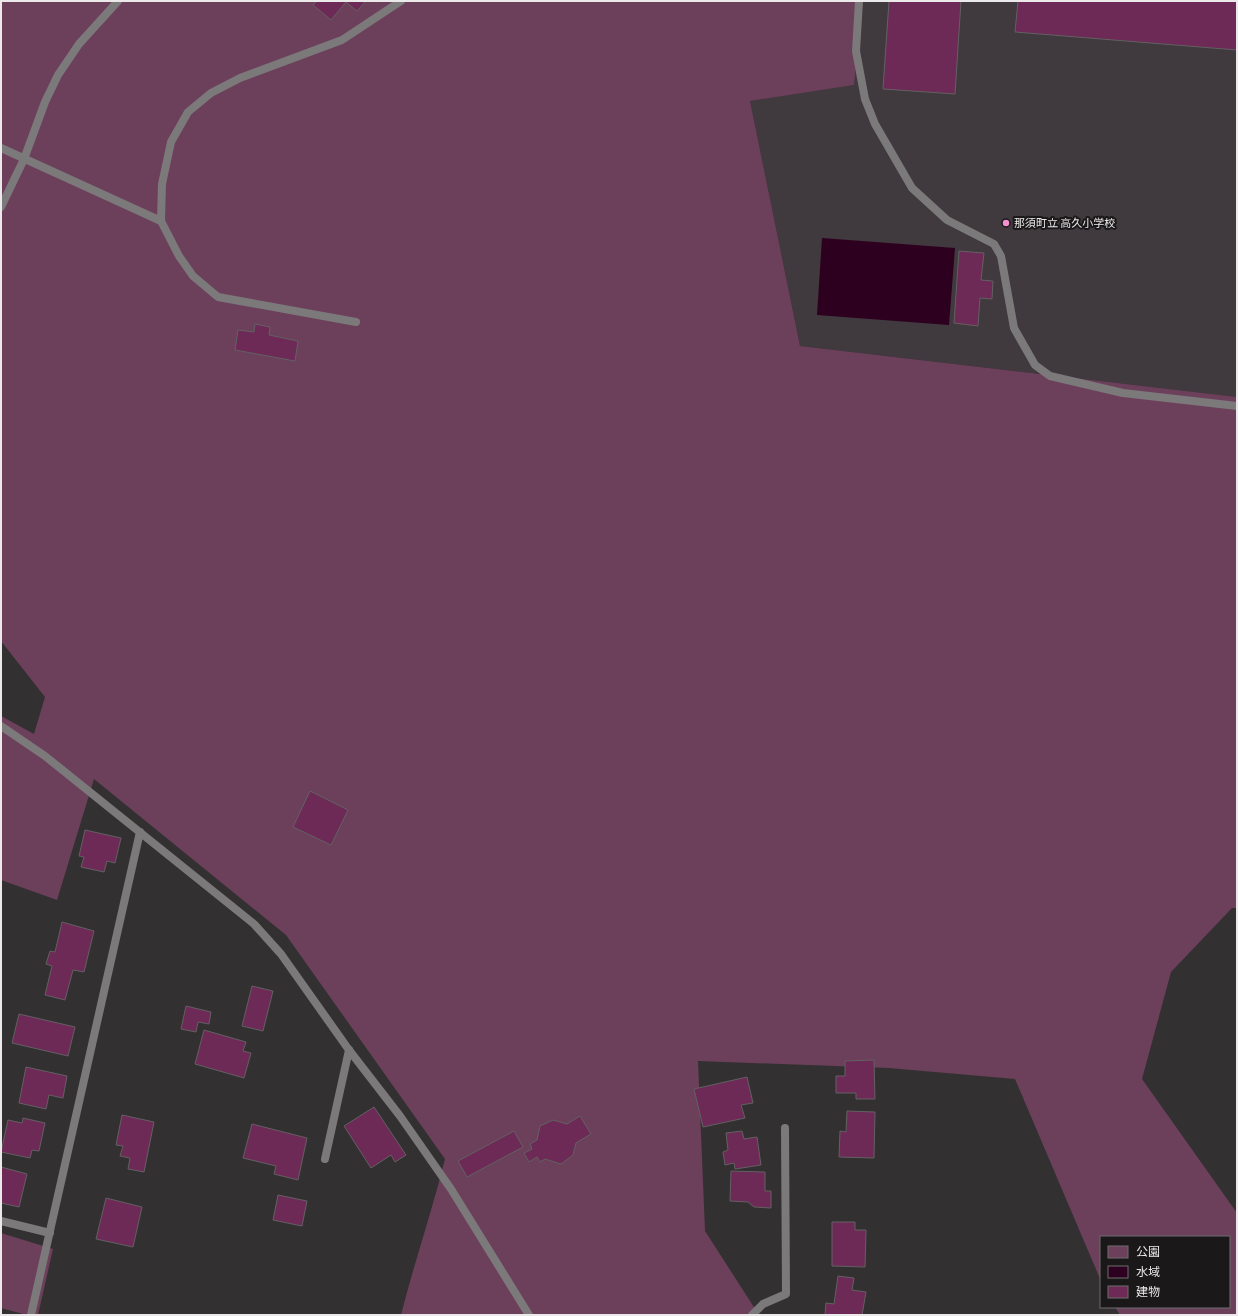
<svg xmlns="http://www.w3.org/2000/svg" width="1238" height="1316" viewBox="0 0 1238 1316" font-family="'Source Sans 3','Noto Sans JP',sans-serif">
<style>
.built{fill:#40393e}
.green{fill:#6c405b}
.water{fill:#2d001f}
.building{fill:#6d2a57;stroke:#636062}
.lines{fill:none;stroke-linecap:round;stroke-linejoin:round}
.service{stroke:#7b797a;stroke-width:8}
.poi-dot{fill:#f690d0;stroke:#1a1819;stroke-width:1.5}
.labels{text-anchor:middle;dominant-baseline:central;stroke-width:4;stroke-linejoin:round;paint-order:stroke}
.poi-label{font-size:11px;fill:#ebe9ea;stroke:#1a1819;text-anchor:start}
</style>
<rect width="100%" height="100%" fill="#333031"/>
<path class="built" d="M863,1H1237V397L800,346L750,101L854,85Z"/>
<g class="green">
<path d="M1,1H863L854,85L750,101L800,346L1237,397V908H1232L1171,972L1142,1079L1237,1213V1315H1120L1115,1307H1229V1237H1101V1281L1015,1079L889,1068L698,1061L705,1231L759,1315H401C414,1263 432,1212 445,1159L286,935L94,779L57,900L1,880V716L34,734L45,697L1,641Z"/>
<path d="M1,1233L53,1249L38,1315H27L1,1308Z"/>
</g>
<path class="water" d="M822,238L955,248L949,325L817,315Z"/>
<g class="building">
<path d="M317,1H366L357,11L346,2L331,20L313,5Z"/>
<path d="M889,1H961L955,94L883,89Z"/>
<path d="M1018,1H1237V50L1015,32Z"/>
<path d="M959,251L984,253L981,280L993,281L992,299L980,298L978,326L954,323Z"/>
<path d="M255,324L270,327L269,335L298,341L295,361L235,350L238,330L254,332Z"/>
<path d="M310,791L348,810L331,845L293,827Z"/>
<path d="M85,830L121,838L115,863L107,861L104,872L81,867L84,857L79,856Z"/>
<path d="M62,922L94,931L84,972L73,970L65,1000L45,995L52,966L46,964L50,951L55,952Z"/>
<path d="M252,986L273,991L263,1031L242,1026Z"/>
<path d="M186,1006L211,1012L209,1024L198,1022L196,1032L181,1029Z"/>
<path d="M19,1014L75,1027L68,1056L12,1043Z"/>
<path d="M204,1030L246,1042L243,1051L251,1053L244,1078L195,1064Z"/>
<path d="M874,1060L875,1099H856V1093H836V1076H845V1061Z"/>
<path d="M26,1067L67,1076L63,1098L49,1095L46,1109L19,1103Z"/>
<path d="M747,1077L753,1103L741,1105L745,1118L703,1127L694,1089Z"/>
<path d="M374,1107L406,1155L395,1162L391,1155L371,1168L344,1126Z"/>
<path d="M847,1111L875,1112L874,1158L839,1157L840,1131L846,1132Z"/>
<path d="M122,1115L154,1122L144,1172L128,1169L130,1158L120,1156L123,1146L116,1145Z"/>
<path d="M580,1116L591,1134L576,1143L573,1155L561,1164L545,1159L540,1162L537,1157L529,1162L524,1153L532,1149L530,1144L537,1140L540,1126L553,1120L567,1124Z"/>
<path d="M23,1118L45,1123L39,1151L32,1150L30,1158L1,1152L8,1120L22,1123Z"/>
<path d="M252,1124L307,1138L298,1180L274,1174L276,1166L243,1158Z"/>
<path d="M514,1131L523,1147L467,1177L458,1161Z"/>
<path d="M742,1131L744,1139L757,1137L761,1165L735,1169L734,1163L725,1165L723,1152L728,1150L726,1133Z"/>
<path d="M1,1167L27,1174L19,1207L1,1203Z"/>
<path d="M731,1171L765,1172V1191H771V1208L754,1207L748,1202L730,1201Z"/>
<path d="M278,1195L307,1201L302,1226L273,1220Z"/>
<path d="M106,1198L142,1207L133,1247L96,1239Z"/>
<path d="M832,1222H855V1230H866L865,1267L832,1266Z"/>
<path d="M838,1276L854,1278L852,1290L866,1292L862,1315H825L826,1303L834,1304Z"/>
</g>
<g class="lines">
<g class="service">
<path d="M859,1L856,51L865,99L875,124L912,188L947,220L994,244L1001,256L1014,328L1035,365L1050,376L1123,393L1237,406"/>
<path d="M1,148L161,221"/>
<path d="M1,207L24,159L45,102L58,75L79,44L118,1"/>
<path d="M356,322L218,297L193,276L179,256L161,221L162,184L171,142L188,112L211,93L240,78L342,40L401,1"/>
<path d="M1,726L45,756L254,924L281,954L349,1050L400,1116L451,1189L529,1315"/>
<path d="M325,1159L349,1050"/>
<path d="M1,1221L50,1233"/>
<path d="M31,1315L140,832"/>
<path d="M752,1315L763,1304L786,1294L785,1128"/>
</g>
</g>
<circle class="poi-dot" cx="1006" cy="223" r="4"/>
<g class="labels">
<g class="poi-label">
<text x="1014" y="223">那須町立 高久小学校</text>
</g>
</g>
<rect width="1238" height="1316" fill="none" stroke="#ebe9ea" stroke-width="4"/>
<rect x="1100" y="1236" width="130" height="72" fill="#1a1819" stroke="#6e6c6d"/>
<rect x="1108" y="1246" width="20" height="12" fill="#6c405b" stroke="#6e6c6d"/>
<text x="1136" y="1256" font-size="12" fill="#ebe9ea">公園</text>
<rect x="1108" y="1266" width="20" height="12" fill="#2d001f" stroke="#6e6c6d"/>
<text x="1136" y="1276" font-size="12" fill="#ebe9ea">水域</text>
<rect x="1108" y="1286" width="20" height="12" fill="#6d2a57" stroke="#6e6c6d"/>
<text x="1136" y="1296" font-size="12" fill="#ebe9ea">建物</text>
</svg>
